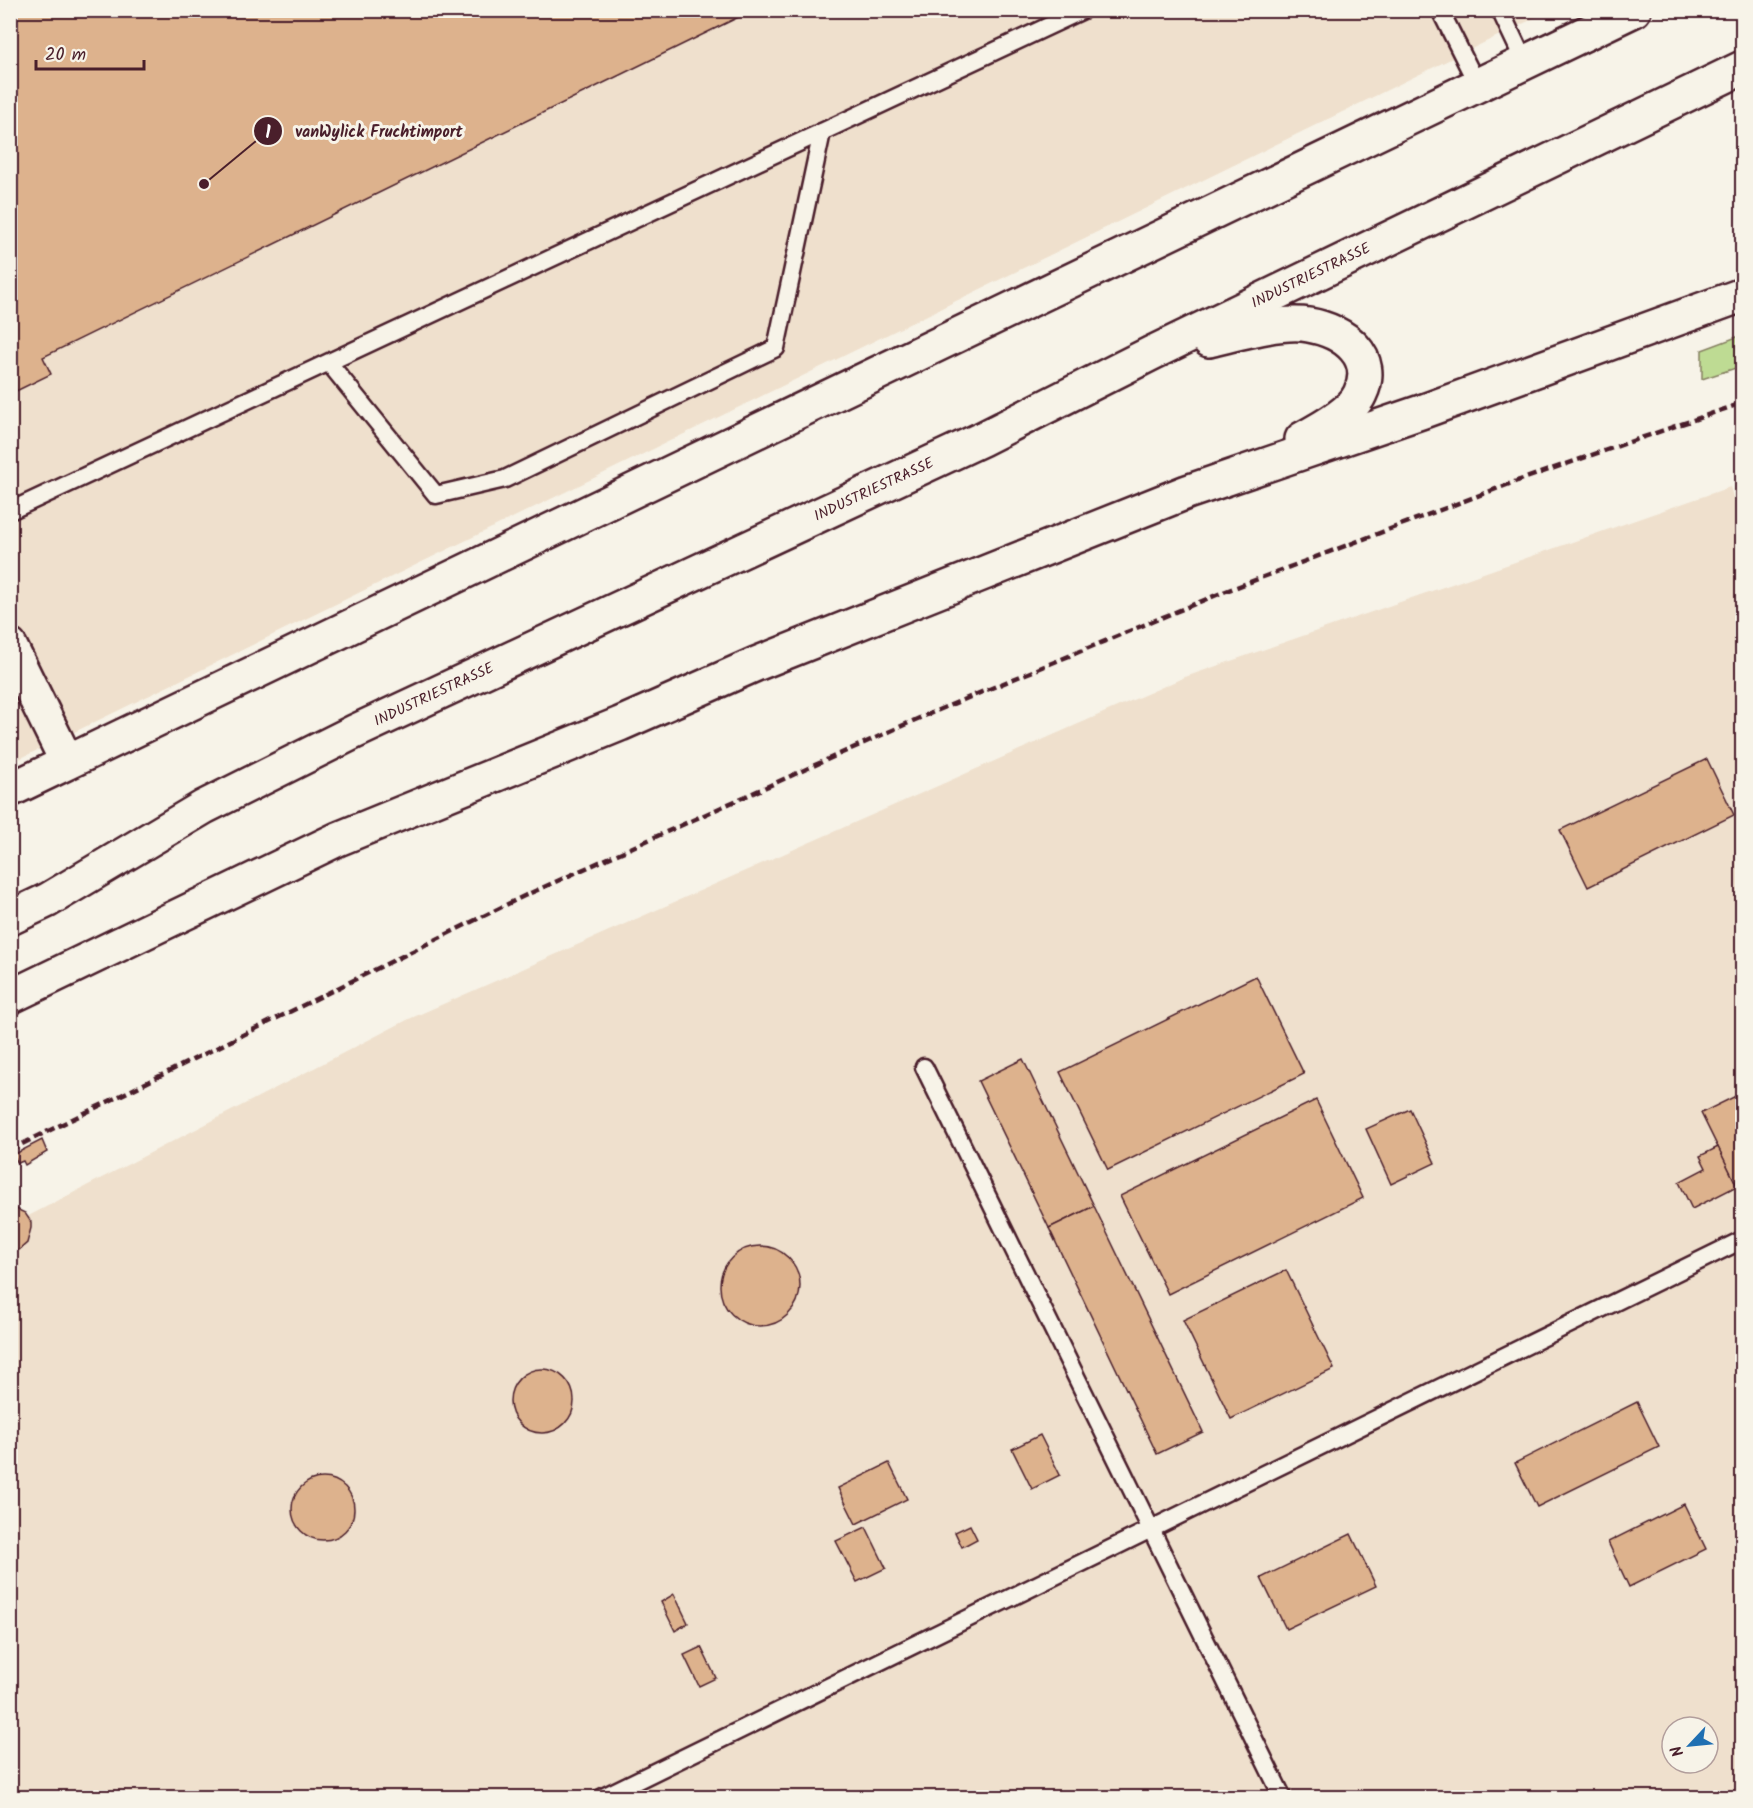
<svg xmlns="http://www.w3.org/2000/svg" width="1753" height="1808" viewBox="0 0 1753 1808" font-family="Kalam,sans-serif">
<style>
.built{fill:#efe0cd;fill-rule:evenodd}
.green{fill:#bedb93;stroke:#847d5f;stroke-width:1.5}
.building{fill:#ddb28d;stroke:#4a1f2b;stroke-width:1.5}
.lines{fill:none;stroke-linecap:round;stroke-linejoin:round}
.service-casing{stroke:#4a1f2b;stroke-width:21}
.minor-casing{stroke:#4a1f2b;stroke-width:38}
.tertiary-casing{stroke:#4a1f2b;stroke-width:38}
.trunk-casing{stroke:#4a1f2b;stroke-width:38}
.service{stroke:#f7f3e8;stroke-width:16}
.minor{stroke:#f7f3e8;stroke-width:33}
.tertiary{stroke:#f7f3e8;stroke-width:33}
.trunk{stroke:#f7f3e8;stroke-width:33}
.rail{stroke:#4a1f2b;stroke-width:4.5;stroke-dasharray:9 4.5;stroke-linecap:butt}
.labels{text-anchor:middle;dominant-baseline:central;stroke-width:6;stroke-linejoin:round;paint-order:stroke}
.street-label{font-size:15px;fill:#4a1f2b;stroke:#f7f3e8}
.leader{fill:none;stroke:#4a1f2b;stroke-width:2}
.callout-dot{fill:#4a1f2b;stroke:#f7f3e8;stroke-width:2}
.mark-label{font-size:18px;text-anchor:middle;font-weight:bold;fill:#fff}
.callout-label{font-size:16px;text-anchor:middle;font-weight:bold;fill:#4a1f2b;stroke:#f7f3e8;stroke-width:6;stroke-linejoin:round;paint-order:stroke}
</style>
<rect width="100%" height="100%" fill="#f7f3e8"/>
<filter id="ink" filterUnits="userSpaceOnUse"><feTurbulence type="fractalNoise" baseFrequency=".0167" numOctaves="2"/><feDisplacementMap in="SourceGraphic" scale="12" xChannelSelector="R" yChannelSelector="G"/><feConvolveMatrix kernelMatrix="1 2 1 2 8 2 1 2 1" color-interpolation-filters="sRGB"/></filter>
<g filter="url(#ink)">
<g class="built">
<path d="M11,11H1549L11,763Z"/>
<path d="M1730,487L1742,528V1797L11,1798V1225L409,1019L1185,677ZM1672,1727H1708V1763H1672Z"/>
</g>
<path class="green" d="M1742,335V366L1702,379V350Z"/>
<g class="building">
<path d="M10,10H753L43,357L51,374L10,394Z"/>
<path d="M1707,759L1734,815L1588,887L1560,830Z"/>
<path d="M1256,976L1304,1074L1108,1170L1060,1072Z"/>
<path d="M1023,1059L1094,1206L1049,1228L978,1081Z"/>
<path d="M1742,1093V1184L1737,1186L1701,1113Z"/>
<path d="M1316,1100L1363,1198L1168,1294L1120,1196Z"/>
<path d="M1410,1109L1435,1163L1391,1184L1366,1129Z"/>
<path d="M42,1140L47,1152L25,1165L23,1161L18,1163L13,1155Z"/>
<path d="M1718,1147L1737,1186L1692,1209L1679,1182L1706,1168L1700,1156Z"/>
<path d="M10,1206L25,1213L31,1222V1228L27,1243L19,1250L10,1252Z"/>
<path d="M1094,1206L1203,1432L1157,1454L1049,1228Z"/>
<circle cx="760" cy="1286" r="40"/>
<path d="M1286,1270L1334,1369L1231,1419L1183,1320Z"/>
<circle cx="542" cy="1401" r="32"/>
<path d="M1637,1402L1659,1447L1537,1507L1515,1463Z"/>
<path d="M1040,1435L1060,1475L1032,1489L1012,1449Z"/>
<path d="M889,1463L907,1499L856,1524L838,1488Z"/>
<circle cx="323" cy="1509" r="31"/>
<path d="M1684,1504L1706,1549L1629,1587L1608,1542Z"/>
<path d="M970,1525L977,1539L962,1547L955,1532Z"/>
<path d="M866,1527L886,1568L857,1582L836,1541Z"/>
<path d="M1351,1534L1376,1586L1286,1629L1261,1578Z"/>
<path d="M674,1594L688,1623L675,1631L661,1602Z"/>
<path d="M701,1647L716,1678L699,1686L684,1655Z"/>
</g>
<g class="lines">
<g class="service-casing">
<g id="service">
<path d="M1440,10L1478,86"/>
<path d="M1500,10L1525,63"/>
<path d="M329,363L436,495L505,479L776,348L822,132"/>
<path d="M10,511L1083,10"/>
<path d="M924,1067L1283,1798"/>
<path d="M601,1798L1742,1240"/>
</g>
</g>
<g class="minor-casing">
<path id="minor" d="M10,646L67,762"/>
</g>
<g class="tertiary-casing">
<path id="tertiary" d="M10,790L1634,10"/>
</g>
<g class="trunk-casing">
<g id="trunk">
<path d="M1209,340C1237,333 1282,320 1309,325C1344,331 1378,357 1360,394C1352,412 1319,430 1302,439"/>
<path d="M10,918L48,900L204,807L354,732L982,439L1152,353L1742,68"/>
<path d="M10,997L338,839L620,724L756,664L1187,492L1421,412L1742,295"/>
</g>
</g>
<use href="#service" class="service"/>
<use href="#minor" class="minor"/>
<use href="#tertiary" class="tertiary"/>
<use href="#trunk" class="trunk"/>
<path class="rail" d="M10,1150L524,896L924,716L1226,591L1517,481L1742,403"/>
</g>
</g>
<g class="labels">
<g class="street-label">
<text transform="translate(1311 276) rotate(-26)">INDUSTRIESTRASSE</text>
<text transform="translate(874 490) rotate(-25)">INDUSTRIESTRASSE</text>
<text transform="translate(434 695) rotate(-25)">INDUSTRIESTRASSE</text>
</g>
</g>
<path class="leader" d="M204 184L268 131"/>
<g class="callout-dot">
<circle cx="204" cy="184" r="6"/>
<circle cx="268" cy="131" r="15"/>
</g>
<g class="mark-label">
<text x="268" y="138">1</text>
</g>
<g class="callout-label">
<text x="379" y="137">vanWylick Fruchtimport</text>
</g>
<rect width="1753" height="1808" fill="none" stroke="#f7f3e8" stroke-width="36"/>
<rect x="18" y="18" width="1717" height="1772" fill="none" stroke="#4a1f2b" stroke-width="2" filter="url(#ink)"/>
<g transform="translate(1690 1745) rotate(244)"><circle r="28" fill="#f7f3e8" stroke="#b29e9c" stroke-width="1.5"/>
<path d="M0-4.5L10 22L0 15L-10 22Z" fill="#1f6fb2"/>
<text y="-9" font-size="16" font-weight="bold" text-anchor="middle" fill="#4a1f2b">N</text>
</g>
<path d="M36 60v9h108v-9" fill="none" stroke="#4a1f2b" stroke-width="3"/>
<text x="45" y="60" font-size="18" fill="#4a1f2b" stroke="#f7f3e8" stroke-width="4.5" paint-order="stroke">20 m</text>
</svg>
